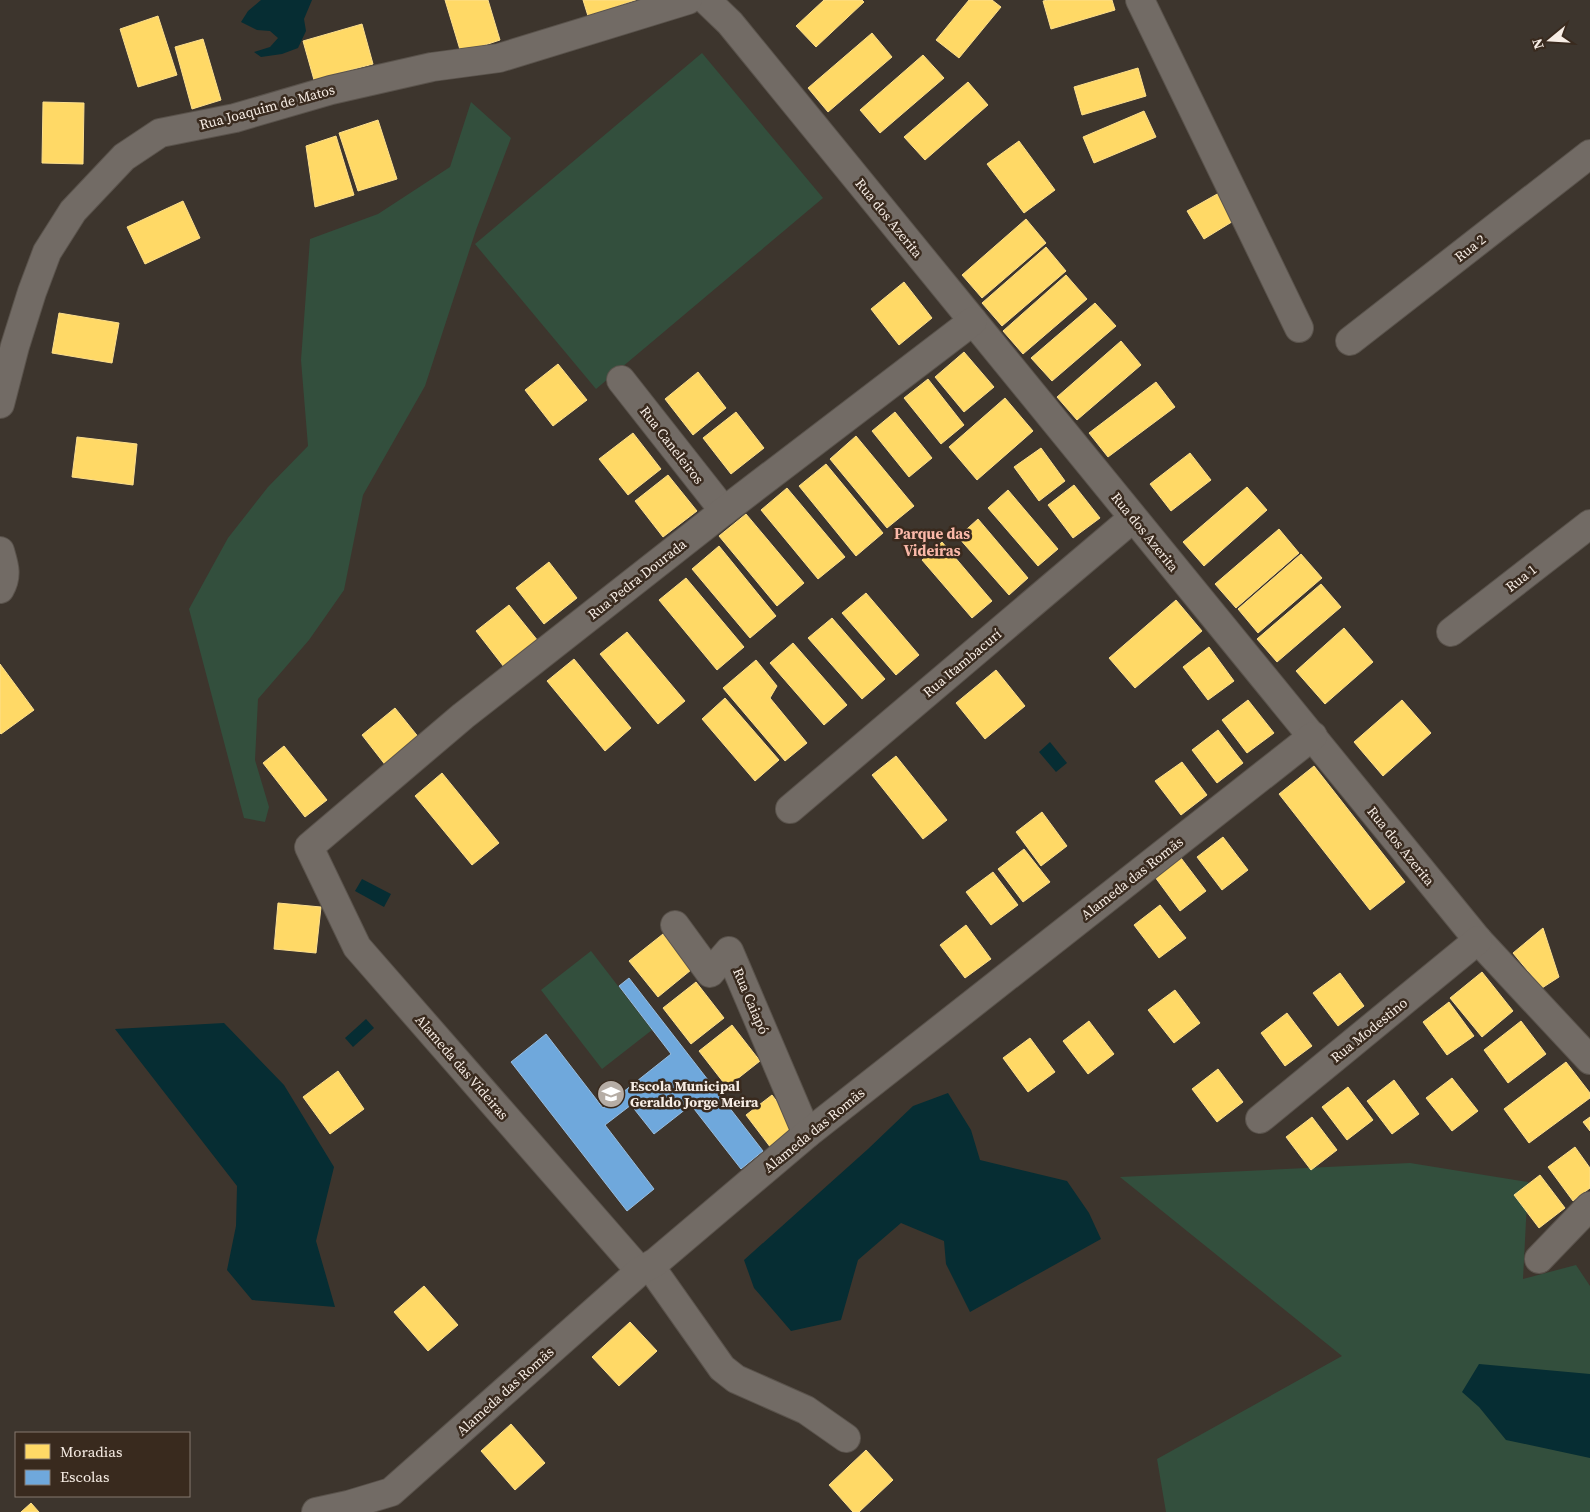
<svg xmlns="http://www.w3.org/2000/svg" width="1590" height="1512" viewBox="0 0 1590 1512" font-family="'Source Serif 4',serif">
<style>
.green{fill:#334f3d}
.water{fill:#062d33}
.homes{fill:#ffd966;stroke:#fddf8c}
.schools{fill:#6fa8dc;stroke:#98bddf}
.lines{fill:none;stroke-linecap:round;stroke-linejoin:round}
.minor-casing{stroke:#5a534c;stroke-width:30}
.minor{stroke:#726b65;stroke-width:28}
.labels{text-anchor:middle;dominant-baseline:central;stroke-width:5;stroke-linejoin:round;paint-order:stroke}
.street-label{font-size:14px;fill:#f7ede5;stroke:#392a1e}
.poi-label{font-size:14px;font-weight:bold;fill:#f7ede5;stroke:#392a1e;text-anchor:start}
.neighbourhood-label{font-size:15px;font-weight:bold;fill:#fab8a8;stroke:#392a1e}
</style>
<rect width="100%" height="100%" fill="#3d352d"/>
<g class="green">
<path d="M702,53L823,198L596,389L475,244Z"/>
<path d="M471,102L511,138L476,230L425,386L363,495L344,590L309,640L258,699L255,760L269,807L265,822L244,818L189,609L228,538L268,487L308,446L301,360L310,239L378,214L450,167Z"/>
<path d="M591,951L652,1030L602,1069L541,990Z"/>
<path d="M1410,1163L1528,1182L1523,1279L1576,1265L1590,1286V1512H1166L1157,1459L1342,1356L1120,1177Z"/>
</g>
<g class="water">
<path d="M261,0H312L304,19L306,31L298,48L282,54L261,57L254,52L270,47L278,38L270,31L257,30L241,22L248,11Z"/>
<path d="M1050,742L1067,763L1056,772L1039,752Z"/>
<path d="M362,879L391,894L384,907L355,891Z"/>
<path d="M366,1019L374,1028L353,1047L345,1038Z"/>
<path d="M224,1023L284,1085L334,1167L316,1241L335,1307L252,1300L227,1270L236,1226L237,1186L115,1029Z"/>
<path d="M948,1093L971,1130L980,1160L1067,1181L1089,1213L1101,1239L970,1312L946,1264L944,1241L901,1223L858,1260L841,1320L791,1331L754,1288L744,1260L868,1149L913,1106Z"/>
<path d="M1479,1364L1590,1374V1458L1506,1440L1479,1407L1462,1392Z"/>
</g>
<g class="homes">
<path d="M445,0H488L500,40L461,53Z"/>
<path d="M583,0H636L588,16Z"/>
<path d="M824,0H862L864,2L816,47L796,26Z"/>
<path d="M969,0H992L1001,7L959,58L936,40Z"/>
<path d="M1048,0H1112L1115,10L1051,29L1043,1Z"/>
<path d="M158,16L177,75L138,87L120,29Z"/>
<path d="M362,24L373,64L314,80L303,41Z"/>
<path d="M872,33L892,57L828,112L808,88Z"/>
<path d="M203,39L221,100L192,109L175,47Z"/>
<path d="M923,55L944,78L880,133L860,110Z"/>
<path d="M1138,68L1146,96L1082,115L1074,87Z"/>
<path d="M968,82L988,105L925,160L904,137Z"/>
<path d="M43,102L84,103L83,164L42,163Z"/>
<path d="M1144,111L1156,137L1094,163L1083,137Z"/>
<path d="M378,120L397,179L358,191L339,133Z"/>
<path d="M336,136L354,195L315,207L306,146Z"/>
<path d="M1019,141L1055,190L1024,213L987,164Z"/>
<path d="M1219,193L1235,220L1204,239L1187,211Z"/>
<path d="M183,201L200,238L145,264L127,227Z"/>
<path d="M1026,219L1046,243L982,298L962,275Z"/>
<path d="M1046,247L1066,271L1002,326L982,303Z"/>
<path d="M1066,275L1087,299L1023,354L1003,331Z"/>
<path d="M904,282L932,318L899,345L871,309Z"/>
<path d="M1095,303L1116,326L1052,381L1031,358Z"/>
<path d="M59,313L119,323L112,363L52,353Z"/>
<path d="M1121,341L1141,365L1077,420L1057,397Z"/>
<path d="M964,352L994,387L964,412L935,377Z"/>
<path d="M558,364L587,400L553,426L525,390Z"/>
<path d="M698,372L726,408L693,435L665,399Z"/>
<path d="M928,379L964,425L941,444L904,398Z"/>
<path d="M1156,382L1175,407L1108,457L1089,433Z"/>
<path d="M1005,398L1033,431L977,480L949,447Z"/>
<path d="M736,412L764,448L731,474L703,438Z"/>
<path d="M895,412L932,458L909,477L872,431Z"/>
<path d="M633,433L661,469L628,495L599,459Z"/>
<path d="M856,436L914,506L887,528L830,459Z"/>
<path d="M77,437L137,444L133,485L72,477Z"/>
<path d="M1041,448L1065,481L1039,501L1014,467Z"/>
<path d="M1190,453L1211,480L1171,511L1150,484Z"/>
<path d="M826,464L883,533L856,556L799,486Z"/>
<path d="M668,475L697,511L663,537L635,501Z"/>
<path d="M1074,485L1100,518L1073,538L1048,505Z"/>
<path d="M1247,487L1267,510L1204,566L1183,542Z"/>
<path d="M787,488L845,557L818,579L761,510Z"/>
<path d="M1008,490L1058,549L1038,566L988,508Z"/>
<path d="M746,514L804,583L777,606L719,536Z"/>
<path d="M978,519L1028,578L1009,595L958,537Z"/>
<path d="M1279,529L1299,553L1236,608L1215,584Z"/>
<path d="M942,542L992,601L972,618L922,560Z"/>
<path d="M719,546L776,616L750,638L692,569Z"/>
<path d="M1301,554L1322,578L1258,633L1238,609Z"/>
<path d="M549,562L577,598L544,624L516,588Z"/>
<path d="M686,578L744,647L717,670L659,600Z"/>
<path d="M1321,584L1341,607L1277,662L1257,639Z"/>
<path d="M866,593L919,655L896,675L842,613Z"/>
<path d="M1176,600L1202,631L1135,688L1109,658Z"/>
<path d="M509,605L538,641L504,667L476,631Z"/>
<path d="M832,618L885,679L862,699L808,638Z"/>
<path d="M1344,628L1373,662L1325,704L1296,671Z"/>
<path d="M627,632L685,701L658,724L600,654Z"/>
<path d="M793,643L847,705L824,725L770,663Z"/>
<path d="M1209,647L1234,681L1208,700L1183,667Z"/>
<path d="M574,659L631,728L605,751L547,681Z"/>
<path d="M756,660L777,686L770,698L807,743L785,761L723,688Z"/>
<path d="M0,664L34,710L1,734L0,733Z"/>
<path d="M996,670L1025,706L985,739L956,703Z"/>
<path d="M725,698L779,760L755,781L702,719Z"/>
<path d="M1248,700L1274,733L1247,753L1222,720Z"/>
<path d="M1402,700L1431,733L1383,776L1354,742Z"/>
<path d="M395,708L424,744L390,771L362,735Z"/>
<path d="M1218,730L1243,763L1217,783L1192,750Z"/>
<path d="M284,746L327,800L305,817L263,763Z"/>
<path d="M896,756L947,820L923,839L872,775Z"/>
<path d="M1182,762L1207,795L1181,815L1155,781Z"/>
<path d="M1314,766L1405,882L1370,910L1279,794Z"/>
<path d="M442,773L499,843L472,865L415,796Z"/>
<path d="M1042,812L1067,846L1041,866L1016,832Z"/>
<path d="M1223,837L1248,870L1222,890L1197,857Z"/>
<path d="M1024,849L1050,882L1023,902L998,869Z"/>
<path d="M1181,858L1206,891L1180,911L1155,877Z"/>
<path d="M993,872L1018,905L991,925L966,892Z"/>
<path d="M278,903L321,907L316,953L274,949Z"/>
<path d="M1160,905L1186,938L1159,958L1134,925Z"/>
<path d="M966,925L991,959L965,978L940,945Z"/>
<path d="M1543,928L1559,977L1542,988L1513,953Z"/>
<path d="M663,934L691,970L658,997L629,961Z"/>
<path d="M1482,972L1513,1011L1482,1037L1450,998Z"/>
<path d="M1340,973L1364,1006L1338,1026L1313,993Z"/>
<path d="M696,982L724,1018L691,1044L663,1008Z"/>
<path d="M1175,990L1200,1023L1174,1043L1148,1010Z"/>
<path d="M1449,1002L1474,1036L1447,1055L1423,1022Z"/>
<path d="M1287,1013L1312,1046L1285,1066L1261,1033Z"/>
<path d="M1089,1021L1114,1054L1088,1074L1063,1041Z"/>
<path d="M1521,1021L1546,1054L1508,1083L1484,1050Z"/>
<path d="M732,1025L760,1061L727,1087L699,1051Z"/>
<path d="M1030,1038L1055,1072L1028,1092L1003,1058Z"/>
<path d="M1566,1062L1590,1093V1098L1529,1143L1504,1109Z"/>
<path d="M1218,1069L1243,1102L1217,1122L1192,1089Z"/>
<path d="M338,1071L364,1109L330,1134L303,1097Z"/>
<path d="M1452,1078L1478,1111L1452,1131L1426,1098Z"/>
<path d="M1394,1080L1419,1114L1392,1134L1367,1101Z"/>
<path d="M1348,1087L1373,1120L1347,1140L1322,1107Z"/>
<path d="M772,1095L797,1128L771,1148L746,1115Z"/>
<path d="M1312,1117L1337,1150L1311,1170L1286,1137Z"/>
<path d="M1590,1117V1131L1583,1122Z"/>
<path d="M1575,1147L1590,1168V1188L1573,1201L1548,1167Z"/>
<path d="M1540,1175L1565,1208L1539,1228L1514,1195Z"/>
<path d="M424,1286L458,1325L428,1351L394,1312Z"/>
<path d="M630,1322L657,1351L619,1386L592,1357Z"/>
<path d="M511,1424L545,1463L515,1490L481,1451Z"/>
<path d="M866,1450L893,1480L859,1512H853L829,1485Z"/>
<path d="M31,1503L39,1512H21Z"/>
</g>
<path class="schools" d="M629,978L763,1151L741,1169L691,1105L654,1134L631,1105L605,1125L654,1189L627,1211L511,1062L546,1034L603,1108L671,1054L619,986Z"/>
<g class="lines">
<g class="minor-casing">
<g id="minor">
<path d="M706,0L730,23L1478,940L1590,1060"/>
<path d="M1140,0L1299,328"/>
<path d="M1350,341L1590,154"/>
<path d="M621,380L724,511"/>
<path d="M0,404L15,346L32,292L47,252L73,211L124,157L160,133L235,118L331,90L432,67L499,58L688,0"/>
<path d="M0,551C4,565 8,575 0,589"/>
<path d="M1451,632L1590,524"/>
<path d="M790,809L1133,518"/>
<path d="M675,925L710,973L729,951L807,1134"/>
<path d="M1260,1119L1478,940"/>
<path d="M1539,1259L1590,1206"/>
<path d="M650,1266L722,1368L736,1379L806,1410L846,1438"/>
<path d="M640,1271L357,947L309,847L463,716L724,511L973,321"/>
<path d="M316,1512L348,1505L391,1492L640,1271L656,1262L807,1134L1313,736"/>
</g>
</g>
<use href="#minor" class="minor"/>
</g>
<defs>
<g id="school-disc" transform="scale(1.4375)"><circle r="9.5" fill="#b6ada5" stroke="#392a1e"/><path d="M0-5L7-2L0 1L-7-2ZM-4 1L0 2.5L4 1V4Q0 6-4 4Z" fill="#fff"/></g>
</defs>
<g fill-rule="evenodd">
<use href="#school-disc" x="611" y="1094"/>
</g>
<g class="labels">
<g class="street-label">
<text transform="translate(267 107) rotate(-15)">Rua Joaquim de Matos</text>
<text transform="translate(889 218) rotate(51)">Rua dos Azerita</text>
<text transform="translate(1470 248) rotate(-38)">Rua 2</text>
<text transform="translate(672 445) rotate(52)">Rua Caneleiros</text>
<text transform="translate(1145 532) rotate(51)">Rua dos Azerita</text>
<text transform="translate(1521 578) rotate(-38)">Rua 1</text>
<text transform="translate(637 579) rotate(-38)">Rua Pedra Dourada</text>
<text transform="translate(962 663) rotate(-40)">Rua Itambacurí</text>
<text transform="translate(1401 846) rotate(51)">Rua dos Azerita</text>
<text transform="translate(1132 878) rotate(-38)">Alameda das Romãs</text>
<text transform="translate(751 1001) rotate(67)">Rua Caiapó</text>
<text transform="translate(1369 1030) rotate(-39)">Rua Modestino</text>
<text transform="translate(462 1067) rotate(49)">Alameda das Videiras</text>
<text transform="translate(814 1130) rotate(-39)">Alameda das Romãs</text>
<text transform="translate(505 1391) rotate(-42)">Alameda das Romãs</text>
</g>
<g class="poi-label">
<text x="630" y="1086">Escola Municipal<tspan x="630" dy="16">Geraldo Jorge Meira</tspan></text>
</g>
<g class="neighbourhood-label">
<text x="932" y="533">Parque das<tspan x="932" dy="17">Videiras</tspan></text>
</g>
</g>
<rect x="15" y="1432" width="175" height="65" fill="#392a1e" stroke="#85786e"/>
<rect x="25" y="1444" width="25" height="15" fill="#ffd966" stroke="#85786e"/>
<text x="60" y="1457" font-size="15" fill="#f7ede5">Moradias</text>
<rect x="25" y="1470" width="25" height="15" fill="#6fa8dc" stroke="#85786e"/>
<text x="60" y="1482" font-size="15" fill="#f7ede5">Escolas</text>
<g transform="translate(1550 40) rotate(252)" stroke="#392a1e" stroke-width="4" paint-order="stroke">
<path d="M0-4L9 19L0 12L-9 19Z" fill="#f7ede5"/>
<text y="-8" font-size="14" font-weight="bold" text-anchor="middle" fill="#f7ede5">N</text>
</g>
</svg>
